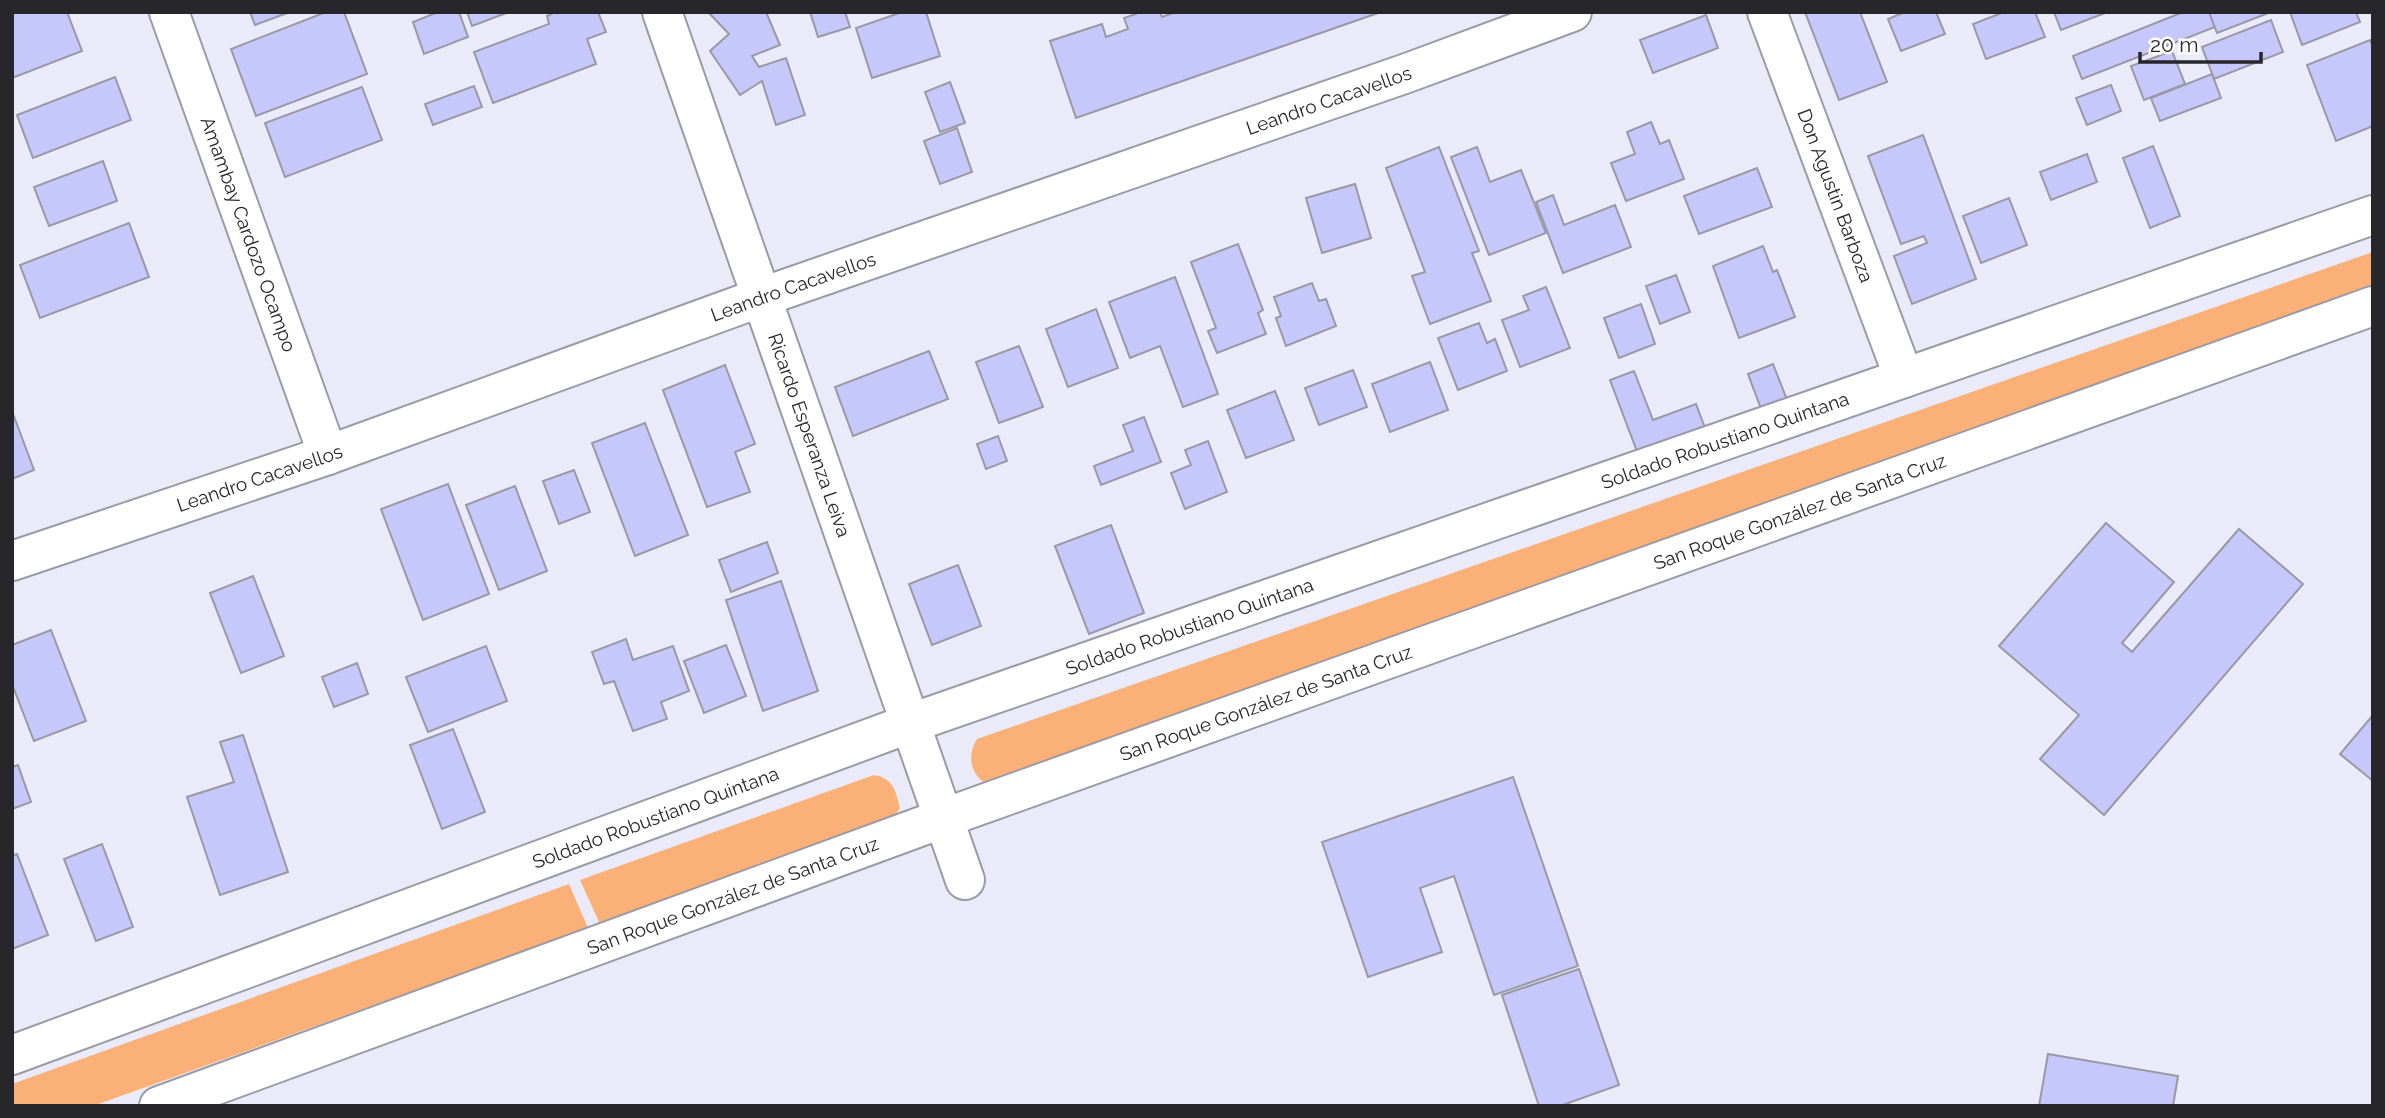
<svg xmlns="http://www.w3.org/2000/svg" width="2385" height="1118" viewBox="0 0 2385 1118" font-family="Raleway,sans-serif">
<style>
.green{fill:#fab076}
.building{fill:#c6c7fa;stroke:#9899a5;stroke-width:2}
.lines{fill:none;stroke-linecap:round;stroke-linejoin:round}
.minor-casing{stroke:#9b9ba8;stroke-width:42}
.minor{stroke:#fff;stroke-width:38}
.labels{text-anchor:middle;dominant-baseline:central;stroke-width:7;stroke-linejoin:round;paint-order:stroke}
.street-label{font-size:19px;fill:#26262b;stroke:#fff}
</style>
<rect width="100%" height="100%" fill="#eaeaf8"/>
<g class="green">
<path d="M2373,252V293L992,787C972,778 965,758 977,739Z"/>
<path d="M874,775C893,778 896,791 900,808L892,820L600,924L580,880Z"/>
<path d="M569,884L588,928L93,1106H12V1084Z"/>
</g>
<g class="building">
<path d="M12,12H67L82,51L12,78Z"/>
<path d="M250,12H290L255,25Z"/>
<path d="M326,12H344L367,74L256,116L231,49Z"/>
<path d="M438,12H459L468,37L424,54L413,22Z"/>
<path d="M467,12H509L472,26Z"/>
<path d="M555,12H598L606,32L587,39L596,64L493,103L474,52L549,24L547,16Z"/>
<path d="M708,12H766L780,45L752,56L759,67L786,58L805,115L776,125L762,81L740,95L710,51L729,34Z"/>
<path d="M810,12H845L850,27L818,37Z"/>
<path d="M902,12H926L940,56L872,78L856,28Z"/>
<path d="M1141,12H1160L1162,17L1176,12H1381L1076,118L1050,41L1102,24L1106,37L1128,29L1124,18Z"/>
<path d="M1805,12H1860L1887,82L1839,100Z"/>
<path d="M1905,12H1936L1945,34L1901,51L1888,19Z"/>
<path d="M2004,12H2035L2045,37L1986,59L1973,24Z"/>
<path d="M2054,12H2105V13L2061,30Z"/>
<path d="M2183,12H2209L2215,27L2082,79L2073,56Z"/>
<path d="M2209,12H2271L2217,33Z"/>
<path d="M2290,12H2356L2360,22L2302,45Z"/>
<path d="M1706,15L1718,48L1653,73L1640,40Z"/>
<path d="M2271,20L2283,52L2214,79L2202,47Z"/>
<path d="M2370,40L2373,47V126L2336,141L2307,65Z"/>
<path d="M2172,51L2185,84L2144,100L2131,66Z"/>
<path d="M2212,74L2221,98L2160,121L2151,98Z"/>
<path d="M115,77L131,120L33,158L17,115Z"/>
<path d="M950,82L965,123L940,132L925,92Z"/>
<path d="M2111,85L2121,111L2087,125L2076,98Z"/>
<path d="M474,86L482,107L433,125L425,104Z"/>
<path d="M362,87L382,140L285,177L265,123Z"/>
<path d="M1651,122L1660,144L1669,140L1684,179L1626,201L1611,163L1635,154L1627,132Z"/>
<path d="M957,128L972,172L940,184L924,141Z"/>
<path d="M1923,135L1976,279L1912,304L1894,256L1927,243L1924,236L1901,244L1868,156Z"/>
<path d="M2153,146L2180,216L2150,228L2123,158Z"/>
<path d="M1439,147L1479,251L1472,253L1491,301L1430,324L1412,276L1425,272L1386,168Z"/>
<path d="M1477,147L1490,182L1521,170L1546,233L1489,255L1451,157Z"/>
<path d="M2087,154L2097,182L2051,200L2040,172Z"/>
<path d="M103,161L117,201L49,226L34,187Z"/>
<path d="M1757,168L1772,207L1699,234L1684,196Z"/>
<path d="M1355,184L1371,238L1322,253L1306,198Z"/>
<path d="M1553,195L1564,225L1615,205L1631,247L1563,273L1536,202Z"/>
<path d="M2009,198L2027,245L1981,263L1963,216Z"/>
<path d="M129,223L149,277L40,318L20,265Z"/>
<path d="M1238,244L1263,310L1258,313L1266,334L1217,353L1208,331L1216,328L1191,262Z"/>
<path d="M1763,246L1773,272L1777,270L1795,317L1739,338L1713,266Z"/>
<path d="M1676,275L1690,312L1660,324L1646,286Z"/>
<path d="M1175,277L1218,394L1183,407L1160,346L1130,358L1109,302Z"/>
<path d="M1312,283L1319,301L1326,299L1336,326L1286,346L1276,318L1281,316L1274,297Z"/>
<path d="M1546,287L1570,348L1520,367L1502,320L1529,310L1523,296Z"/>
<path d="M1641,304L1655,344L1619,358L1604,318Z"/>
<path d="M1096,309L1118,368L1068,387L1046,329Z"/>
<path d="M1479,323L1487,343L1495,339L1507,371L1458,390L1438,338Z"/>
<path d="M1019,346L1043,407L999,423L976,362Z"/>
<path d="M929,351L948,399L853,436L835,387Z"/>
<path d="M1430,362L1448,410L1390,432L1372,384Z"/>
<path d="M1773,364L1789,405L1763,414L1748,374Z"/>
<path d="M725,365L755,444L735,452L750,492L707,507L663,390Z"/>
<path d="M1353,370L1367,407L1319,425L1305,388Z"/>
<path d="M1634,371L1653,420L1696,404L1708,436L1641,462L1610,380Z"/>
<path d="M1275,391L1294,440L1246,458L1227,410Z"/>
<path d="M12,411L34,470L12,479Z"/>
<path d="M1144,417L1161,462L1101,485L1094,466L1133,451L1123,425Z"/>
<path d="M645,423L688,535L635,556L592,443Z"/>
<path d="M998,436L1007,461L986,469L977,444Z"/>
<path d="M1208,441L1227,492L1185,509L1171,473L1191,465L1185,450Z"/>
<path d="M574,470L590,512L559,524L543,481Z"/>
<path d="M448,484L489,594L423,620L381,509Z"/>
<path d="M515,486L547,571L499,590L466,505Z"/>
<path d="M2106,523L2174,582L2122,643L2132,652L2239,529L2303,584L2104,815L2040,759L2079,715L1999,646Z"/>
<path d="M1111,525L1144,613L1089,634L1055,546Z"/>
<path d="M767,542L778,573L731,592L719,560Z"/>
<path d="M958,565L981,626L932,645L909,584Z"/>
<path d="M253,576L284,656L241,673L210,593Z"/>
<path d="M781,581L818,691L763,711L726,600Z"/>
<path d="M51,630L86,721L34,741L12,684V645Z"/>
<path d="M626,639L633,660L673,646L689,691L661,702L667,719L633,731L614,681L604,684L592,652Z"/>
<path d="M726,645L746,696L704,713L684,661Z"/>
<path d="M486,646L507,701L428,732L406,677Z"/>
<path d="M357,663L368,694L334,707L322,677Z"/>
<path d="M2373,715V781L2340,754Z"/>
<path d="M453,729L485,812L442,829L410,745Z"/>
<path d="M243,735L288,872L220,895L187,797L234,782L220,742Z"/>
<path d="M18,765L31,802L12,809V767Z"/>
<path d="M1513,777L1578,966L1494,995L1454,876L1420,888L1442,952L1368,977L1322,842Z"/>
<path d="M102,844L133,927L96,941L64,859Z"/>
<path d="M17,854L48,935L12,949V856Z"/>
<path d="M1579,969L1619,1085L1560,1106H1539L1502,995Z"/>
<path d="M2048,1054L2178,1076L2173,1106H2039Z"/>
</g>
<g class="lines">
<g class="minor-casing">
<g id="minor">
<path id="s1" d="M169,12L328,455"/>
<path id="s2" d="M662,12L965,880"/>
<path id="s3" d="M1767,12L1904,378"/>
<path id="s4" d="M12,561L328,455L762,297L1407,73L1572,12"/>
<path id="s5" d="M12,1055L911,723L2373,215"/>
<path id="s6" d="M159,1106L944,818L2373,306"/>
</g>
</g>
<use href="#minor" class="minor"/>
</g>
<g class="labels">
<g class="street-label">
<text stroke="none"><textPath href="#s4" startOffset="1395">Leandro Cacavellos</textPath></text>
<text stroke="none"><textPath href="#s3" startOffset="196">Don Agustin Barboza</textPath></text>
<text stroke="none"><textPath href="#s1" startOffset="236">Amambay Cardozo Ocampo</textPath></text>
<text stroke="none"><textPath href="#s4" startOffset="828">Leandro Cacavellos</textPath></text>
<text stroke="none"><textPath href="#s2" startOffset="448">Ricardo Esperanza Leiva</textPath></text>
<text stroke="none"><textPath href="#s5" startOffset="1820">Soldado Robustiano Quintana</textPath></text>
<text stroke="none"><textPath href="#s4" startOffset="261">Leandro Cacavellos</textPath></text>
<text stroke="none"><textPath href="#s6" startOffset="1745">San Roque González de Santa Cruz</textPath></text>
<text stroke="none"><textPath href="#s5" startOffset="1253">Soldado Robustiano Quintana</textPath></text>
<text stroke="none"><textPath href="#s6" startOffset="1178">San Roque González de Santa Cruz</textPath></text>
<text stroke="none"><textPath href="#s5" startOffset="686">Soldado Robustiano Quintana</textPath></text>
<text stroke="none"><textPath href="#s6" startOffset="611">San Roque González de Santa Cruz</textPath></text>
</g>
</g>
<rect width="2385" height="1118" fill="none" stroke="#26262b" stroke-width="28"/>
<path d="M2140 52v10h121v-10" fill="none" stroke="#26262b" stroke-width="3.5"/>
<text x="2150" y="52" font-size="21" fill="#26262b" stroke="#ffffff" stroke-width="5" paint-order="stroke">20 m</text>
</svg>
